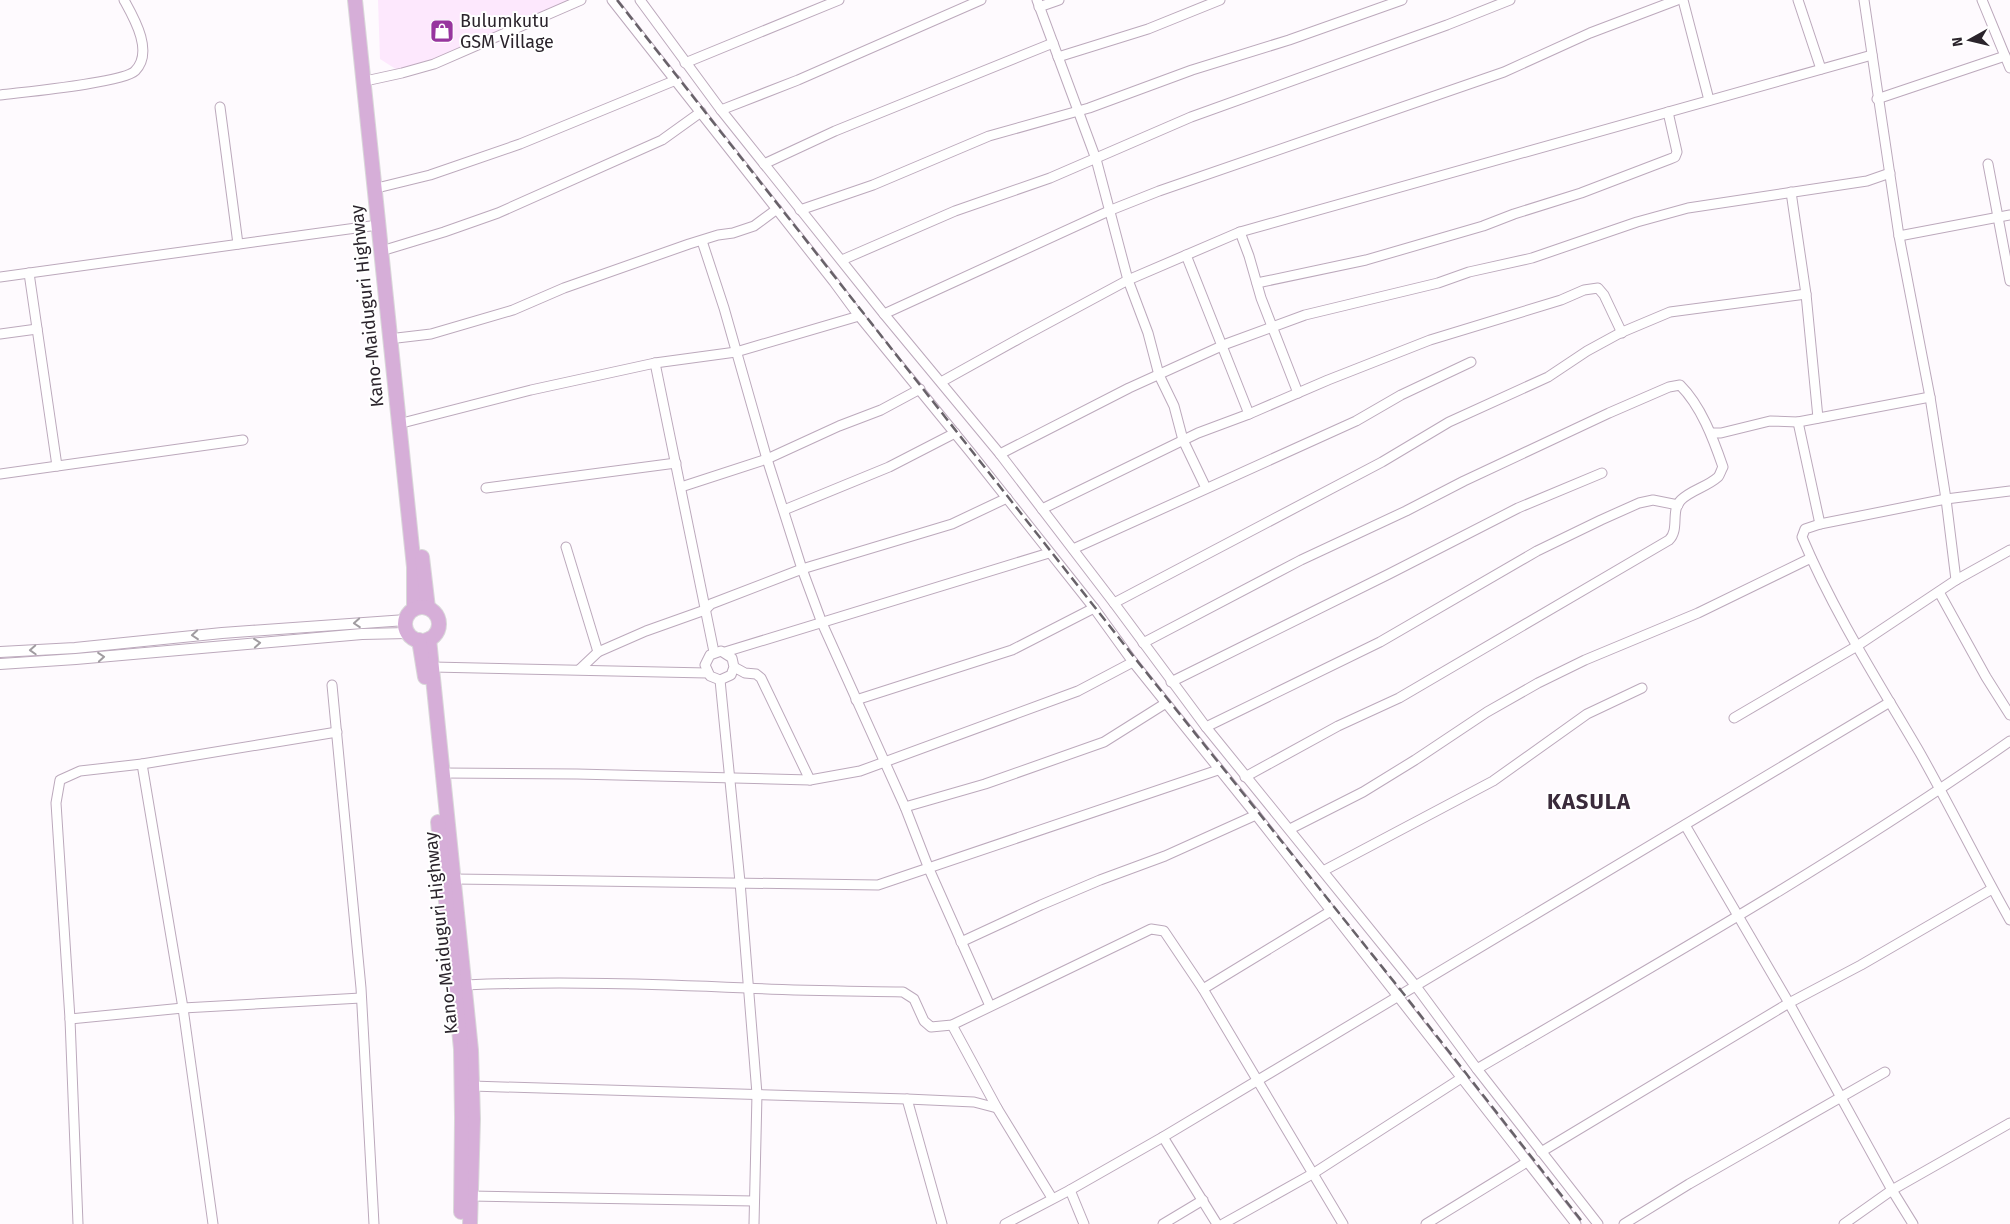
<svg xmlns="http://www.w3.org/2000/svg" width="2010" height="1224" viewBox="0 0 2010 1224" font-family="'Fira Sans',sans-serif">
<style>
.built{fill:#fde8fd}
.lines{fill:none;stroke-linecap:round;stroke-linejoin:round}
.minor-casing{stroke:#bca9bc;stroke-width:11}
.tertiary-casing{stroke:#bca9bc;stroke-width:12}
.trunk-casing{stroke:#d9d8d9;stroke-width:16}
.minor{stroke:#fff;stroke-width:9}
.tertiary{stroke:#fff;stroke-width:10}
.trunk{stroke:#d6aed8;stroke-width:14}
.rail{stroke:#686269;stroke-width:2.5;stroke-dasharray:10 5;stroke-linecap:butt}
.oneway{stroke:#a09ca0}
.labels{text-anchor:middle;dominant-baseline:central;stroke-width:4;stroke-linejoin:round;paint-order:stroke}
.poi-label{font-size:18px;fill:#2b242c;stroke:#fff;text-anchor:start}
.street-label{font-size:18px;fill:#2b242c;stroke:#fff}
.district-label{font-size:22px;font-weight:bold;letter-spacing:1px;fill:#3a2b3b;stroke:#fff}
</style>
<rect width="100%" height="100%" fill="#fefafe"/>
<path class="built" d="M378,0H581L402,73L380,59Z"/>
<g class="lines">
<g class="minor-casing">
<g id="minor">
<path d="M612,0L834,282L859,316L971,453L1094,608L1133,662L1256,815L1576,1224"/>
<path d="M640,0L721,110L884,314L1000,454L1114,603L1206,727L1415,985L1477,1069L1598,1224"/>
<path d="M1037,0L1096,159L1128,280L1148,333L1159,375L1174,406L1183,440L1206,488"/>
<path d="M1683,0L1709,100"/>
<path d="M1798,0L1821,69"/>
<path d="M1864,0L1899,236L1930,397L1946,499L1956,580"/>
<path d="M1982,0L2010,68"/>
<path d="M1039,7L1059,0"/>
<path d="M1058,57L1148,29L1220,0"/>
<path d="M685,63L839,0"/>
<path d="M370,80L402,73L434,64L581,0"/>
<path d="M0,95C23,92 122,83 135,71C154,52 134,18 124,0"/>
<path d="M1877,99L2005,56"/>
<path d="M220,107L238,244"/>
<path d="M721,110L798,80L981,0"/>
<path d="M764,164L835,131L1053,43"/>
<path d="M1988,164L2010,281"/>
<path d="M381,187L430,175L520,144L676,80"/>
<path d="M1791,192L1806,294L1818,418"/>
<path d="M800,210L873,185L989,136L1089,108L1192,70L1289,40L1402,0"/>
<path d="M1240,232L1249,256L1261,298L1298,393"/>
<path d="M1899,236L2010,215"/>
<path d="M702,241L724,308L767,459L802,569L822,623L905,807L929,869L990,1006"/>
<path d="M388,249L444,232L498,213L662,140L701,112"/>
<path d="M1186,255L1249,414"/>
<path d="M842,260L955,211L1050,178L1191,117L1447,25L1510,0"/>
<path d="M29,273L57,466"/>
<path d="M0,277L378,225"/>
<path d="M1257,283L1366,260L1483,226L1514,214L1581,193L1670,159L1675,157L1677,152L1668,112"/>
<path d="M884,314L1111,210L1159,191L1504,72L1590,33L1677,0"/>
<path d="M0,334L37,329"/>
<path d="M397,338L431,334L513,310L564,288L689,244L718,235L733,233L754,226L777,209"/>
<path d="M655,363L714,652"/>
<path d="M941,382L1022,337L1128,280L1240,232L1872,55"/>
<path d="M406,422L531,390L655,363L736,352L859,316"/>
<path d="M1798,422L1820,524"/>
<path d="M1711,433H1721L1770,421L1798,422L1930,397"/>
<path d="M1000,454L1129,388L1226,344L1305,315L1438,283L1469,272L1532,258L1637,222L1688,208L1867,181L1890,173"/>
<path d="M0,474L243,440"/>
<path d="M681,487L767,459L839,426L881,410L920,389"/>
<path d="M486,488L676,463"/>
<path d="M2010,491L1946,499L1820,524L1805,529L1802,537C1834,613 1879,683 1920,753C1951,808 1979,865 2010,920"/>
<path d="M1042,509L1198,433L1249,414L1328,380L1430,340L1561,300L1584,290L1598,288L1604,295L1622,333"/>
<path d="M784,510L889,467L955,433"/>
<path d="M566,547L598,652"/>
<path d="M1073,549L1356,421L1401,395L1471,362"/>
<path d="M1939,592L1986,677L2010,715"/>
<path d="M1114,603L1382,462L1449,422L1548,377L1587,351L1620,333L1670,312L1806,294"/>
<path d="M1143,643L1301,560L1406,511L1464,481L1609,413L1669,387L1680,385C1701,406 1713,438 1723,467C1721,470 1720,475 1718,477C1707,487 1691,490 1681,500C1670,511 1680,529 1669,540L1399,698L1338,726L1245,777"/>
<path d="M725,652L1049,553"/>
<path d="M433,667L707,673"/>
<path d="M734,667L731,675L720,680L710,676L705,665L710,655L721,651L732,658L734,667L745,673L756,674L761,678L810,780"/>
<path d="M580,669L598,652L646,631L705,610L711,604L802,569L952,524L1007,498"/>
<path d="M720,680L740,882L757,1094L754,1224"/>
<path d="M1171,682L1389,574L1518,508L1602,473"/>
<path d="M332,685L361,988L374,1224"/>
<path d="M856,700L1012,650L1094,608"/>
<path d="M1734,718L1857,646L1956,580L2010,550"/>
<path d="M1206,727L1380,642L1537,551L1601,520L1639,503L1653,500L1678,505"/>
<path d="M142,764L183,1008L213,1224"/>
<path d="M443,773L577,774L810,780L860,771L1078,691L1133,662"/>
<path d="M905,807L985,784L1104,742L1166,703"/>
<path d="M1685,825L1789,1003L1892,1190L1913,1224"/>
<path d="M1290,829L1363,792L1415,760L1487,712L1538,683L1585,660L1698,613L1811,558"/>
<path d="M1323,871L1493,781L1587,714L1642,688"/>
<path d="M454,879L878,885L1218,770"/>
<path d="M961,942L1041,905L1100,880L1165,856L1256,815"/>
<path d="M465,985C559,981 653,984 747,988C799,991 851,991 903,992L914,999L924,1021L931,1027L952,1025L1151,929L1164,931L1203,989L1343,1224"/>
<path d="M1203,989L1331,911"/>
<path d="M70,1019L183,1008L361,998"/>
<path d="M952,1025L997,1108L1052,1198"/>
<path d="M1477,1069C1657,964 1839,861 2010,741"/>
<path d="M472,1086L907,1099L974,1102L997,1108"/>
<path d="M907,1099L942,1224"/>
<path d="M1163,1137L1217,1224"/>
<path d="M1541,1152L1789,1003L1861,965L1992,889"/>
<path d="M1070,1190L1084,1224"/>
<path d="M471,1196L754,1201"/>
<path d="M78,1224L70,1019L56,803L60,780L80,771L142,764L337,732"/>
<path d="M1005,1224L1070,1190L1163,1137L1890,702"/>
<path d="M1163,1224L1203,1200"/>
<path d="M1223,1224L1314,1173L1463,1077"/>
<path d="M1426,1224L1527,1162"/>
<path d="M1624,1224L1689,1184L1885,1072"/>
<path d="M1844,1224L1892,1190L2010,1123"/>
</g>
</g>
<g class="tertiary-casing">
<g id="tertiary">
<path d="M0,652L75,648L222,633L406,620"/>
<path d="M0,664L76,659L362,634L408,633"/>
</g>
</g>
<g class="trunk-casing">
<g id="trunk">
<path d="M355,0L414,567V609"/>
<path d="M422,557L428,608"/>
<circle cx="422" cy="624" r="17"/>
<path d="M429,639L471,1050L473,1119L470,1224"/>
<path d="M419,640L425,677"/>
<path d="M438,822L461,1049L462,1118L461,1212"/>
</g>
</g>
<use href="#minor" class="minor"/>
<use href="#tertiary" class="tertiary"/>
<use href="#trunk" class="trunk"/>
<path class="rail" d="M617,0L1134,657L1403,993L1584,1224"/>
</g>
<defs><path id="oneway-chevron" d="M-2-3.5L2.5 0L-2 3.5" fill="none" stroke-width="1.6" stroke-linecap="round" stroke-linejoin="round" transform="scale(1.25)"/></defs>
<g class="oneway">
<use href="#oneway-chevron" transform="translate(357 623) rotate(176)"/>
<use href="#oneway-chevron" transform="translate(195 635) rotate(175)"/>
<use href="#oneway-chevron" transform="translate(257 643) rotate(-5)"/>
<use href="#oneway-chevron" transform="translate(33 650) rotate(177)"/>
<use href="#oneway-chevron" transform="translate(101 657) rotate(-5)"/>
</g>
<defs>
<g id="shop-square" transform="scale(1.25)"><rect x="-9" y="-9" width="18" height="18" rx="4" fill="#97369e" stroke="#fff"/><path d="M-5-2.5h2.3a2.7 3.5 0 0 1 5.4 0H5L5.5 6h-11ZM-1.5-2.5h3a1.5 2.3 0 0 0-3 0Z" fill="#fff"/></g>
</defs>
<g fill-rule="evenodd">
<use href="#shop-square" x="442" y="31"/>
</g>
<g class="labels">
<g class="poi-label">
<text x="460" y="21">Bulumkutu<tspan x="460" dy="21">GSM Village</tspan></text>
</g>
<g class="street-label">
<text transform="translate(367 306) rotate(-96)">Kano-Maiduguri Highway</text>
<text transform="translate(441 933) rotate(-96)">Kano-Maiduguri Highway</text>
</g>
<g class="district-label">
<text x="1589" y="801">KASULA</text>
</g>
</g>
<g transform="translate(1970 40) rotate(262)" stroke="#ffffff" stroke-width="4" paint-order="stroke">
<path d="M0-4L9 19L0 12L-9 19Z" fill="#2b242c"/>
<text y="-8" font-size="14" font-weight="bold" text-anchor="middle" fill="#2b242c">N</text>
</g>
</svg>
